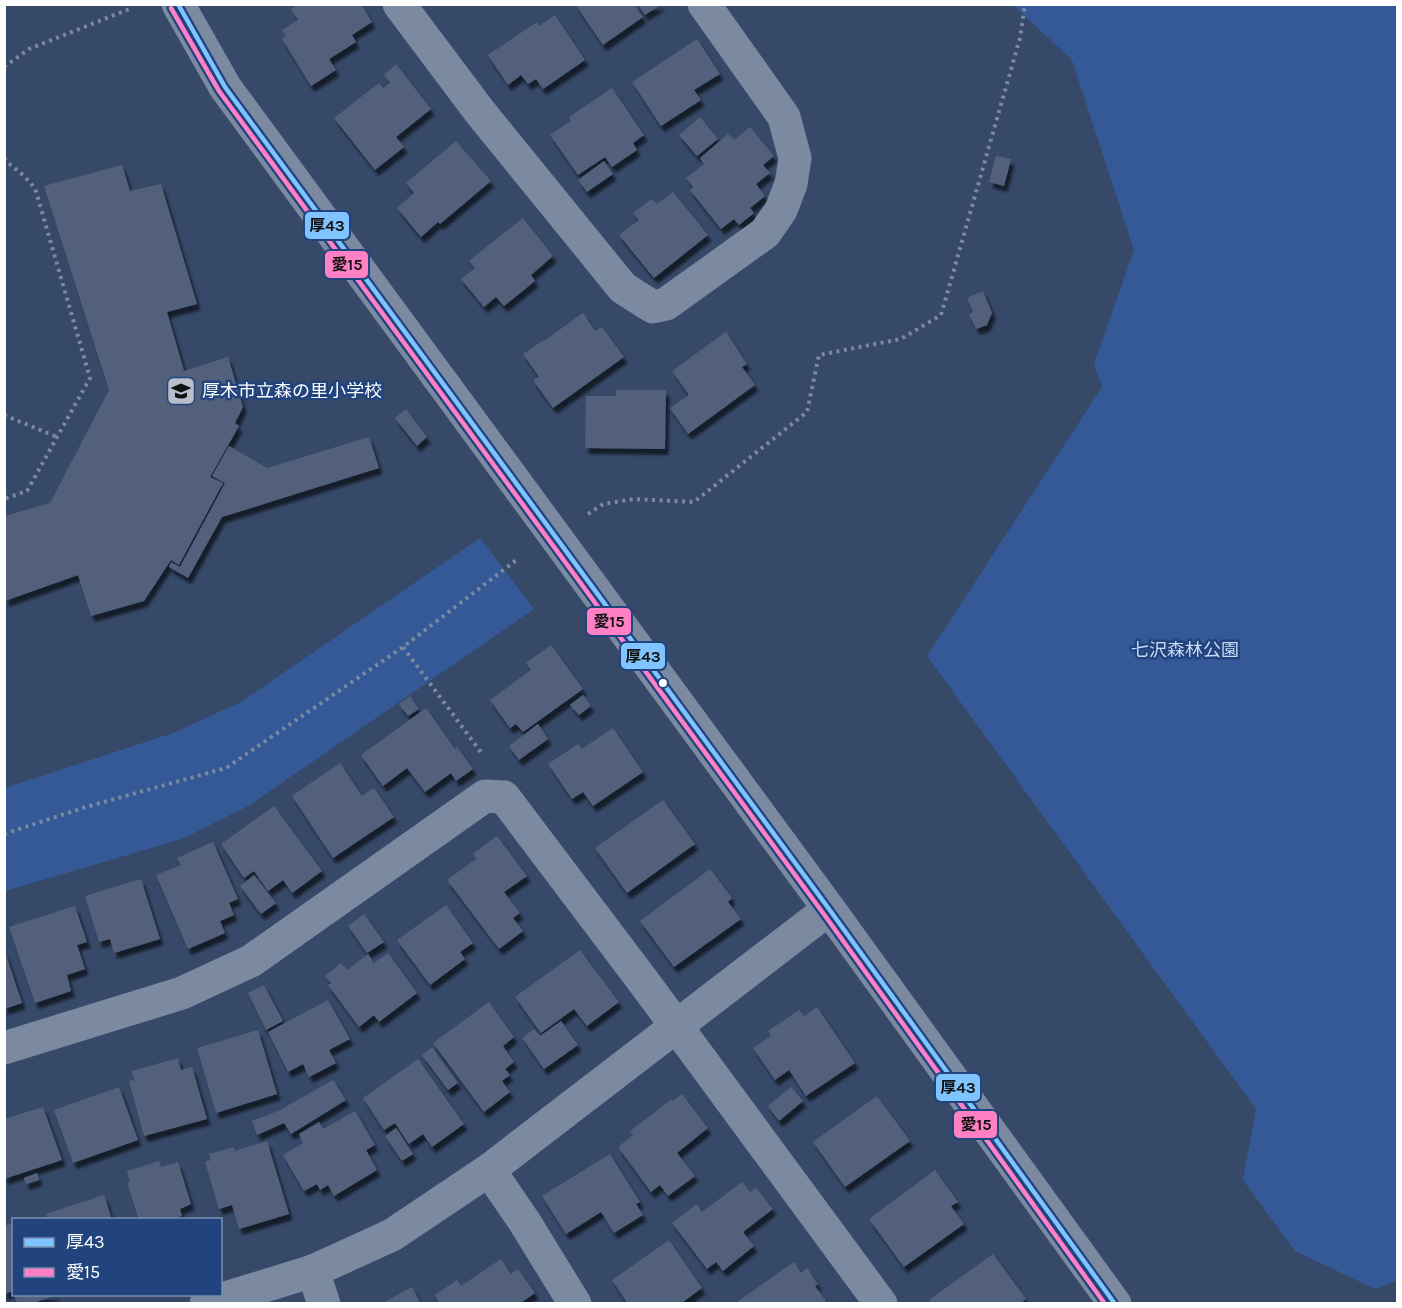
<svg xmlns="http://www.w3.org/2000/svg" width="1402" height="1308" viewBox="0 0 1402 1308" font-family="Karla,'Noto Sans JP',sans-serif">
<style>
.green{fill:#345996}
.building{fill:#52617b;filter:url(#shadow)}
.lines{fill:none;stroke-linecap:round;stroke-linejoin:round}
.path{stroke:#7b8aa0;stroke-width:4;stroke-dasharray:3 4.5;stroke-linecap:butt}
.minor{stroke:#7b8aa0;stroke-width:33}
.tertiary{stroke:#7b8aa0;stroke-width:33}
.bus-1-casing{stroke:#21437e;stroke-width:9}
.bus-2-casing{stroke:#21437e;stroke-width:9}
.bus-1{stroke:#80c4ff;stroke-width:4.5}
.bus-2{stroke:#ff80c5;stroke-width:4.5}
.bus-dot{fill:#fff;stroke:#21437e;stroke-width:2}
.labels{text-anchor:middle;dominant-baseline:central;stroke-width:5;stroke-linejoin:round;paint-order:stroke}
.poi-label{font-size:18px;fill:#fff;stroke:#21437e;text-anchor:start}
.park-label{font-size:18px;fill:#c9daf5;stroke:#21437e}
.line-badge{stroke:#21437e;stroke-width:2}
.pale-badge-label{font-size:16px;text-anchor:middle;font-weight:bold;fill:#111}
</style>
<defs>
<filter id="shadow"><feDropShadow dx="3.5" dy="6" stdDeviation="1.5" flood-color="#0009"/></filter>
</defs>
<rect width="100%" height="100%" fill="#364969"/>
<g class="green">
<path d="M1013,5H1397L1398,1280L1375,1289L1295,1251L1243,1180L1256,1109L927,656L1102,387L1094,364L1134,250L1072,60Z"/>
<path d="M480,538L534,609L250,805L182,839L5,891V788L173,733L241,702Z"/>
</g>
<g class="building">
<path d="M298,4H361L372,22L352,35L356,42L329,59L336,70L311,86L282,39L286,36L282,30L298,20L291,9Z"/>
<path d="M575,4H638L636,7L643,17L603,45Z"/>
<path d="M641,4H662L645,15L639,6Z"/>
<path d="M555,15L585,60L543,89L536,79L528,84L521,75L508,85L488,55L537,22L539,26Z"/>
<path d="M697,39L720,74L694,90L701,100L661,126L632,82Z"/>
<path d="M396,64L431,109L396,137L404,147L375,170L334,118L379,83L383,88L390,83L384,75Z"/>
<path d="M612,88L644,135L633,143L637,150L612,167L605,157L578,175L550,135L571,121L569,117Z"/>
<path d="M700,117L718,139L697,156L679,135Z"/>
<path d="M750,127L774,156L763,165L770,173L756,184L765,196L750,208L754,213L739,225L734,219L721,229L690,190L693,187L686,178L704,164L700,158L728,134L734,140Z"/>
<path d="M456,141L491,181L440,224L438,222L421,237L397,208L414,193L406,183Z"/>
<path d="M996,156L1011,159L1004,186L989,182Z"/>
<path d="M604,161L613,174L587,192L578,180Z"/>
<path d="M122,165L130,191L161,184L197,304L167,312L184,371L228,357L243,407L235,423L239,426L210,477L223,483L179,565L171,560L144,601L91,616L78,575L5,601V516L50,503L109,390L44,186Z"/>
<path d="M673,192L708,235L654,278L619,235L639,220L633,213L652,199L657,204Z"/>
<path d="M523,218L553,256L531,275L535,281L504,306L496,297L484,307L461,279L475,268L469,261Z"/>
<path d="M983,291L992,313L987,325L976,329L969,314L973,312L967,298Z"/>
<path d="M583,313L595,331L602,327L624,357L553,408L533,380L539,377L523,354L544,340V341Z"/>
<path d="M726,332L747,364L742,367L755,385L688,434L670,408L689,395L672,371Z"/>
<path d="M616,390H666L665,449L585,448L586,396H616Z"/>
<path d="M406,409L427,437L417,446L395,418Z"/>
<path d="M369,437L379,468L222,517L188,578L169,567L171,562L180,567L225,483L212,476L229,446L267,468Z"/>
<path d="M551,645L583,689L523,732L516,724L510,728L490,700L531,670L526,663Z"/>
<path d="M583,695L591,706L579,715L570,705Z"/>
<path d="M410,696L419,709L408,716L399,704Z"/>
<path d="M426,708L455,749L457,747L473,769L456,781L451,773L425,792L407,768L383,786L361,755Z"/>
<path d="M538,724L548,739L519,760L509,746Z"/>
<path d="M613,728L643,772L593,806L583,792L572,799L548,764L578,744L582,749Z"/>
<path d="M340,763L362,796L374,788L394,817L333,858L292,796Z"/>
<path d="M663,800L695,844L627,893L595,848Z"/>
<path d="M274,806L322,871L292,893L283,880L268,891L254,871L244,878L221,844Z"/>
<path d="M497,836L527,876L504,892L520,913L513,918L523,931L499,949L447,880L476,859L473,854Z"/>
<path d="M213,842L238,899L229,903L234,915L220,921L225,933L188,949L156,875L181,865L177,858Z"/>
<path d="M710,869L732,898L728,902L741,919L674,967L640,921Z"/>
<path d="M254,875L276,903L261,914L240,886Z"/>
<path d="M141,879L160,939L114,953L110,939L99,942L85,896Z"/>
<path d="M446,905L473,943L460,952L465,959L430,985L397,940Z"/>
<path d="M75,906L87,942L77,945L85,969L67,975L71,991L35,1003L9,927Z"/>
<path d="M364,914L384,942L367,953L348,926Z"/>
<path d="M4,949L22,1003L4,1009Z"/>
<path d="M580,950L619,1002L587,1026L574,1009L541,1033L515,997Z"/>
<path d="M388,953L417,993L379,1022L374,1015L359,1027L328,985L331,983L325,976L341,963L347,970L368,954L374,963Z"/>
<path d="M264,985L283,1021L266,1030L248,993Z"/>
<path d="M328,1000L350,1039L329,1050L336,1063L309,1077L303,1064L288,1072L268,1032Z"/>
<path d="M489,1002L514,1037L503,1046L514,1062L505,1069L510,1075L502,1081L510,1092L484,1112L433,1043Z"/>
<path d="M817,1007L855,1063L806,1096L789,1070L775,1080L753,1048L771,1036L768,1031L799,1010L804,1016Z"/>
<path d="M561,1021L578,1045L544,1069L522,1038L534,1029L540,1036Z"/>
<path d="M258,1030L277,1094L216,1113L197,1048Z"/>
<path d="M432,1047L458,1083L448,1090L422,1055Z"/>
<path d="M178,1058L181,1070L192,1067L207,1119L144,1136L129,1081L134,1080L132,1071Z"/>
<path d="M418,1059L464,1124L432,1147L423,1134L409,1144L395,1123L384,1130L363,1098Z"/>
<path d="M333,1080L346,1100L291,1134L284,1123L257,1135L252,1121L278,1111Z"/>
<path d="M119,1087L138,1140L73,1163L54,1110Z"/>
<path d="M791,1087L803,1101L779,1121L768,1106Z"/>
<path d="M682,1094L708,1128L677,1153L695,1176L668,1196L660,1185L651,1192L618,1147L633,1135L630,1131L672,1099L673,1101Z"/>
<path d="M877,1096L910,1141L845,1187L813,1142Z"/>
<path d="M43,1107L62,1160L4,1179V1119Z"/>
<path d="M355,1111L375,1145L366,1150L377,1170L334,1196L328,1185L320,1190L317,1184L304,1191L283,1155L303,1143L299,1134L319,1122L323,1129Z"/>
<path d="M396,1128L413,1154L402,1161L385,1136Z"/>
<path d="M267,1141L289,1214L239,1229L232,1205L219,1209L205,1162L211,1160L209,1154L234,1147L235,1151Z"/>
<path d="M610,1154L640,1202L636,1204L643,1215L614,1233L601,1212L566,1234L542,1196Z"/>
<path d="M159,1161L161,1167L178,1162L191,1204L180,1209L182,1216L172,1220H139L127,1183L130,1182L127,1171Z"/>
<path d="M935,1170L958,1202L951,1206L964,1224L904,1267L869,1219Z"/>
<path d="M37,1173L39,1180L26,1184L24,1178Z"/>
<path d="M742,1182L750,1192L756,1188L773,1209L743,1232L754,1246L723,1271L716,1262L707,1269L672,1223L697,1204L702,1212Z"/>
<path d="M104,1195L112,1220H48L46,1214Z"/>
<path d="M14,1223V1291L4,1294V1226Z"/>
<path d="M669,1240L702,1288L680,1304H628L612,1280Z"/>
<path d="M993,1254L1026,1299L1020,1304H931L929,1300Z"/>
<path d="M501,1259L511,1274L518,1269L535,1293L519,1304H440L435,1295L457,1280L461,1286Z"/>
<path d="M794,1262L801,1273L807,1268L818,1284L815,1286L826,1301L822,1304H734Z"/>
<path d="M412,1287L421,1304H381Z"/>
<path d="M14,1294H57V1295L30,1304H17Z"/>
</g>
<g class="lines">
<g class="path">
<path d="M4,67L29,49L132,8"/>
<path d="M4,158L7,162L23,175L35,188L90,378L27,491L4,499"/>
<path d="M4,415L57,437"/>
<path d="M588,514L603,504L634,499L694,502L807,412L819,355L901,339L941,315L1020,38L1025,4"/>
<path d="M403,647L483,755"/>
<path d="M4,834L86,807L226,768L403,647L519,558"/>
</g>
<g class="minor">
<path d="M399,4L480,112L623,288L653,307L666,304L765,233L781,210L791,184L795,158L784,117L704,4"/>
<path d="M4,1048L182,993L251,961L485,796L504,797L646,985L881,1304"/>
<path d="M489,1170L524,1221L575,1304"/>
<path d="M313,1271L324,1304"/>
<path d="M206,1304L313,1271L392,1235L489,1170L829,909"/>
</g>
<path class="tertiary" d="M178,4L225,87L829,909L1115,1304"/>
<g class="bus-1-casing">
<path id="bus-1" d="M178,4L225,87L829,909L1115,1304"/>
</g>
<g class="bus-2-casing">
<path id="bus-2" d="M171,8L219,91L823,913L1105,1304"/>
</g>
<use href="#bus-1" class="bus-1"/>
<use href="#bus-2" class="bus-2"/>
</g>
<defs>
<g id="school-square" transform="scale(1.5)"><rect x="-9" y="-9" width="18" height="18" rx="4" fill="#b9bfca" stroke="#21437e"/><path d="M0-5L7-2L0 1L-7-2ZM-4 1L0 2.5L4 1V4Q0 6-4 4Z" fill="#111"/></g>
</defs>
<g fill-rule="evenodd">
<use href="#school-square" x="181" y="391"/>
</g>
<circle class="bus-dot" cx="663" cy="683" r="5"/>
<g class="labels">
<g class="poi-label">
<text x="202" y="391">厚木市立森の里小学校</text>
</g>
<g class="park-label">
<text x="1185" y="650">七沢森林公園</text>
</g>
</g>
<g class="line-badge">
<rect x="304" y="211" width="46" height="29" rx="6" fill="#80c4ff"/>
<rect x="324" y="250" width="45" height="29" rx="6" fill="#ff80c5"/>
<rect x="586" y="607" width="46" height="29" rx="6" fill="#ff80c5"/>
<rect x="620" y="642" width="46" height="28" rx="6" fill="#80c4ff"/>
<rect x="935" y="1073" width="46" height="29" rx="6" fill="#80c4ff"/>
<rect x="953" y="1110" width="45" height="29" rx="6" fill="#ff80c5"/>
</g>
<g class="pale-badge-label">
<text x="327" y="231">厚43</text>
<text x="347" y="270">愛15</text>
<text x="609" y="627">愛15</text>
<text x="643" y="662">厚43</text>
<text x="958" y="1093">厚43</text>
<text x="976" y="1130">愛15</text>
</g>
<rect width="1402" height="1308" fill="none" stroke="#ffffff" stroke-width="12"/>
<rect x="12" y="1218" width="210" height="78" fill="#21437e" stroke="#7a8eb2" stroke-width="1.5"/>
<rect x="24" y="1238" width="30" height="9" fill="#80c4ff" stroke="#7a8eb2" stroke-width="1.5"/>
<text x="66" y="1248" font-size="18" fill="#ffffff">厚43</text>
<rect x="24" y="1268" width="30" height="9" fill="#ff80c5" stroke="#7a8eb2" stroke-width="1.5"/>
<text x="66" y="1278" font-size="18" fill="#ffffff">愛15</text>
</svg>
